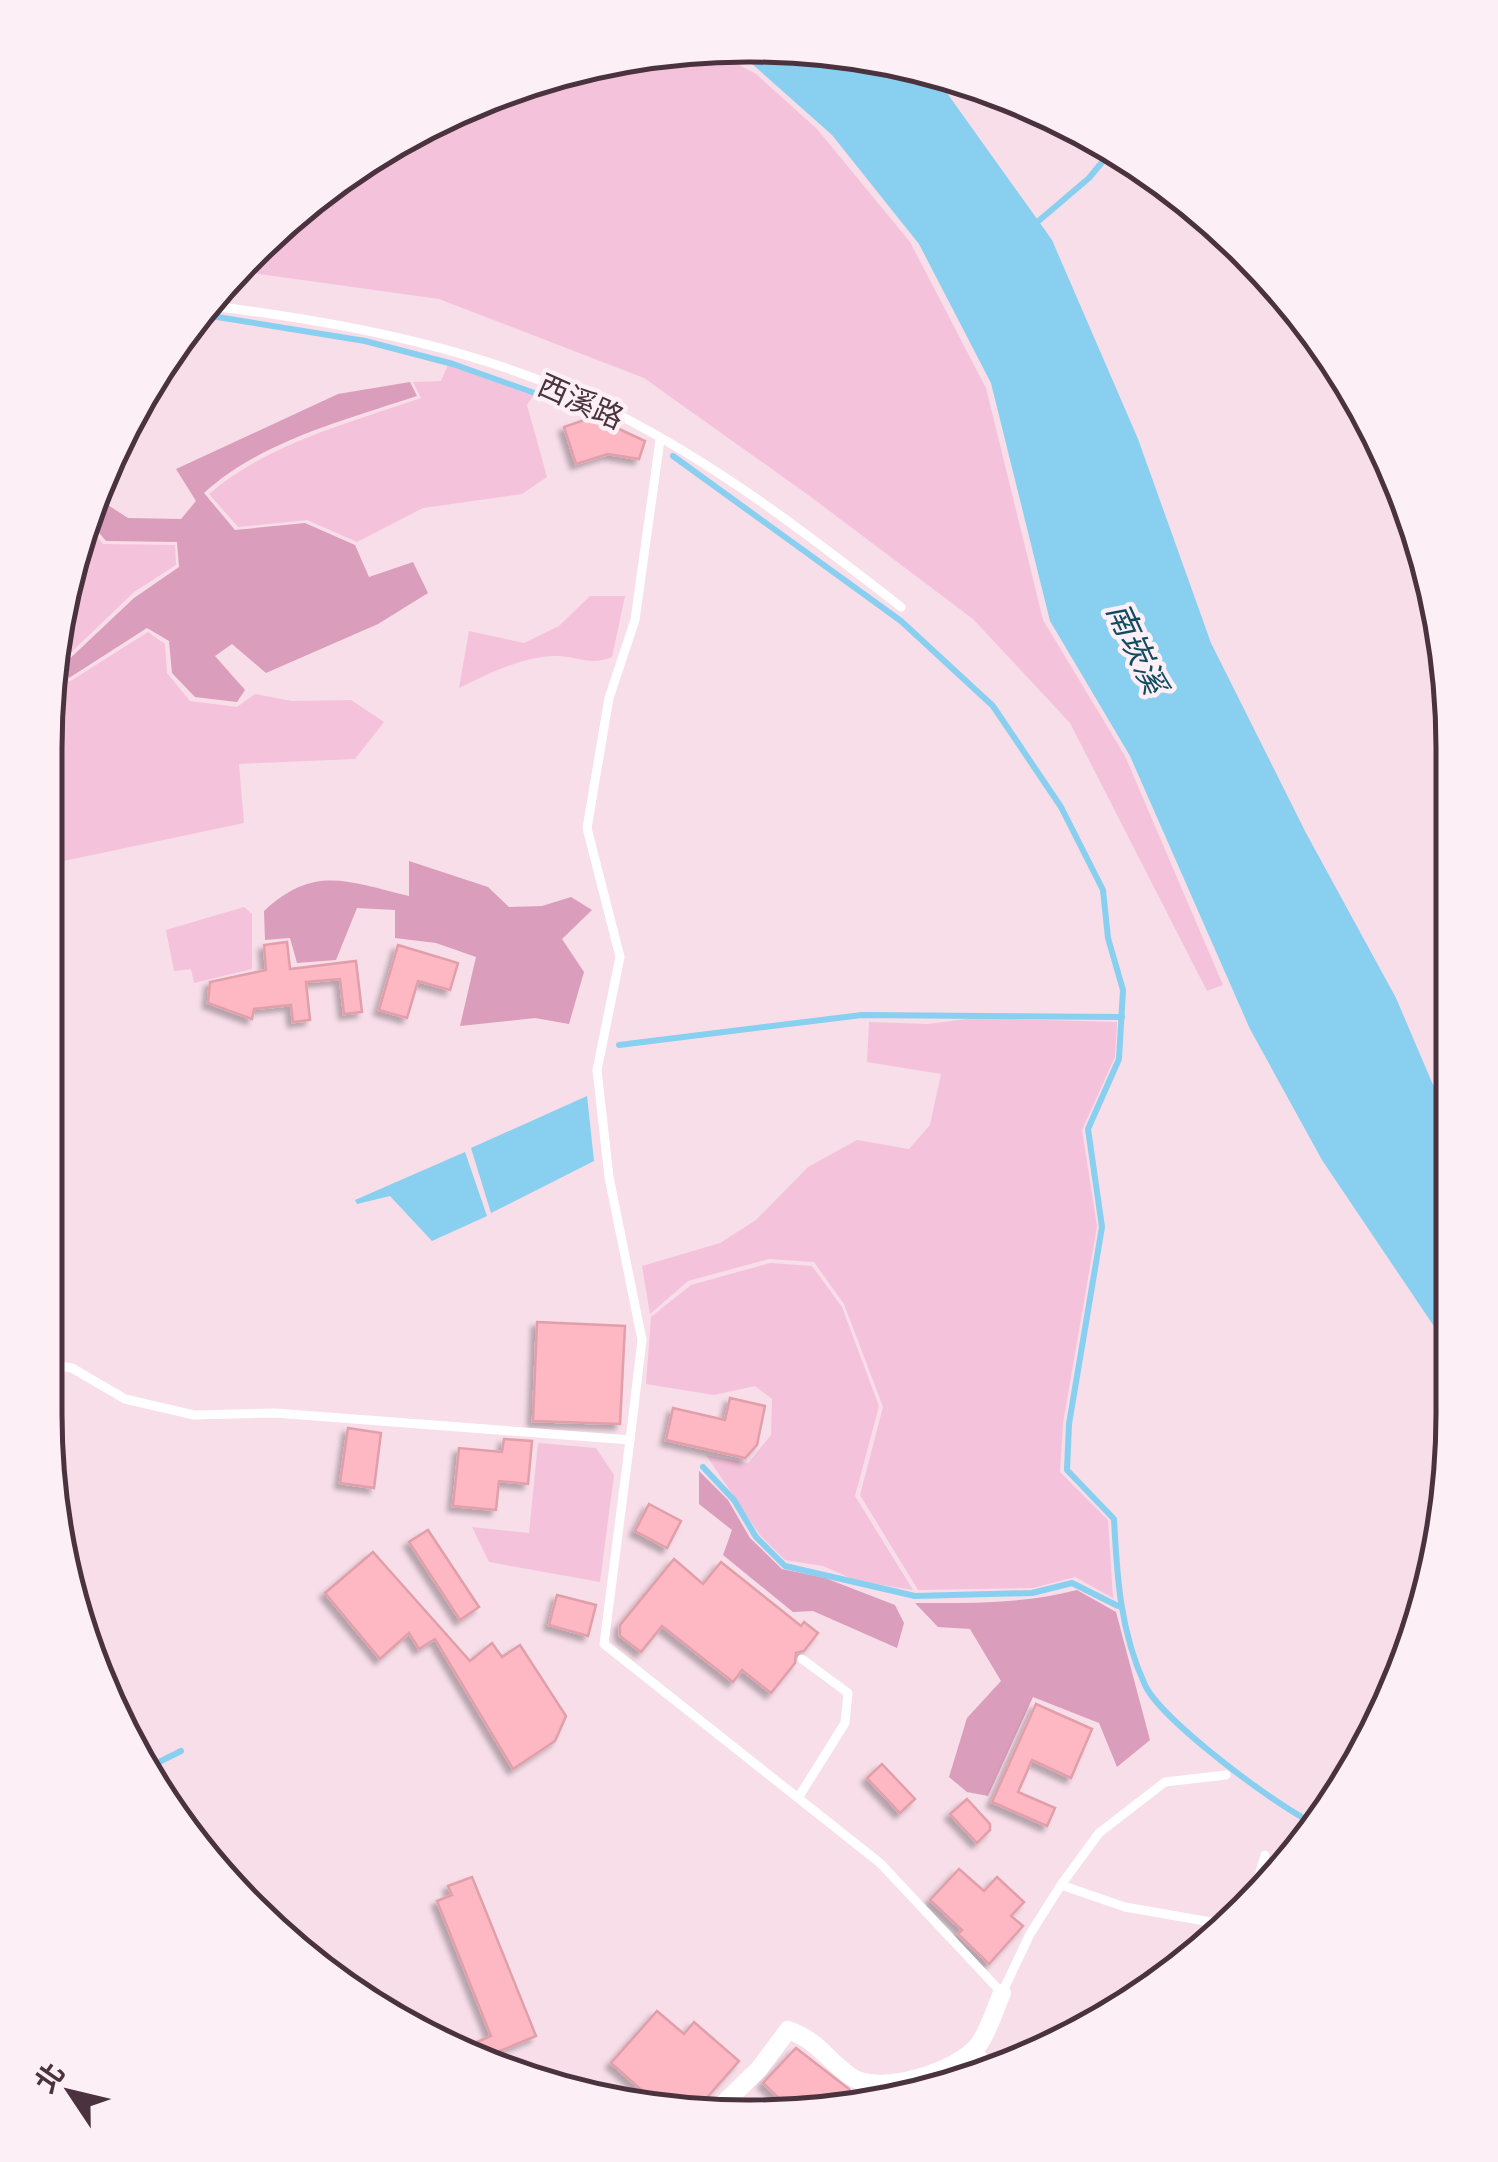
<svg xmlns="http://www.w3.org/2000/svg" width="1498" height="2162" viewBox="0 0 1498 2162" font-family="'Archivo Narrow','Noto Sans TC',sans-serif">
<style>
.green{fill:#f5c2db}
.forest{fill:#db9dbc}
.water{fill:#89cfef}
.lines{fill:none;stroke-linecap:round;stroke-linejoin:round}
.stream{stroke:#89cfef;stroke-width:6}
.building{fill:#feb8c3;stroke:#e19faa;stroke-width:2.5;filter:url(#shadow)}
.service{stroke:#fff;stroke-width:9}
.minor{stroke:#fff;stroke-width:18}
.labels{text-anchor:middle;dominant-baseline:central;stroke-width:9;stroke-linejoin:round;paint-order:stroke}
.street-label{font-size:30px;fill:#4a323e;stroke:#fceff5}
.water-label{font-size:32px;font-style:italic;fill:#104b60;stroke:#fceff5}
.rim{fill:none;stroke:#4a323e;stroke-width:5}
</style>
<defs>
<filter id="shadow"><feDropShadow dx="-5" dy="5" stdDeviation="2.5" flood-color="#0004"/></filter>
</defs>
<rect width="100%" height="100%" fill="#f7dee9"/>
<g class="green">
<path d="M709,49L756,74L817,129L910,242L986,388L1043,620L1125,756L1223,985L1207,991L1070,723L973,619L807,494L644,378L439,299L237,271L252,251L358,163L480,98L612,58Z"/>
<path d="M448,365L533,396L527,405L547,477L522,494L423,508L357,542L307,520L238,527L209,494C267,444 349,423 421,398L413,382L441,381Z"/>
<path d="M88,526L103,544L175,545L176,565L134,592L60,663L69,682L148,632L165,644L167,673L190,701L237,707L255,694L292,701L351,700L384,722L355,759L239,764L244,823L54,863L58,612Z"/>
<path d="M590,596H625L612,657C591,666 579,657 558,656C525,655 488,674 459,688L469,631L524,643L559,626Z"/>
<path d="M244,907L252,914V969L194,983L191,969L174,971L166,930Z"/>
<path d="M974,1018L1117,1022L1115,1057L1082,1130L1097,1226L1063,1423L1060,1472L1108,1520L1113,1598L1075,1577L1033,1588L918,1590L860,1495L883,1407L844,1304L814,1262L769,1259L688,1281L650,1314L642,1266L720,1243L756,1220L808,1167L857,1140L909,1149L930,1125L941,1074L867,1062L869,1022L928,1024Z"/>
<path d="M770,1263L812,1266L842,1307L879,1406L855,1496L913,1590L857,1581L823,1566L785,1560L760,1535L706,1455L748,1463L771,1435L772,1399L755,1386L714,1395L646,1384L651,1317L691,1285Z"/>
<path d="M538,1443L596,1448L614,1475L600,1582L489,1562L472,1527L529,1533Z"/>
</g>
<g class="forest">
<path d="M410,382L417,396C345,420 261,441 204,493L235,530L305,523L355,545L369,577L413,562L428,593L378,624L266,673L232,644L215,656L245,690L237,702L195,697L172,673L169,641L147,628L69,678L63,665L134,598L179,567L177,542L106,541L89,521L97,498L128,518L181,519L196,501L176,469L338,394Z"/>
<path d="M409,861L488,887L509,907L542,906L571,897L592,910L562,939L584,972L569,1024L535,1018L460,1026L476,957L436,943L395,938V910L357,908L336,960L297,963L290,938L265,940L264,911C315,864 348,882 409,896Z"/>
<path d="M699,1471L728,1500L750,1538L782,1569L825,1578L895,1605L904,1623L897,1648L813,1611L793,1612L723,1555L732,1530L699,1504Z"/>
<path d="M1077,1590L1116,1612L1150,1740L1117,1767L1099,1723L1033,1697L988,1796L967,1792L949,1777L967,1718L1001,1681L970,1629L938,1627L915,1603C970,1603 1024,1604 1077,1590Z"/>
</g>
<g class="water">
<path d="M750,45L887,59L932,72L1052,240L1138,439L1211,643L1306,833L1396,998L1448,1120L1452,1353L1322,1160L1250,1029L1130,756L1050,621L991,383L919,244L832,135L733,47Z"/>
<path d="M587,1096L594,1161L491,1213L471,1148Z"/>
<path d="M465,1152L487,1216L432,1241L390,1196L357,1204L355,1200Z"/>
</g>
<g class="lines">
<g class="stream">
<path d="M1035,224L1089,178L1113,149"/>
<path d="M205,315L365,341L453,364L568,405"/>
<path d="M673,456L901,621L993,706L1061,807L1103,890L1108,938L1123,990L1119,1059L1088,1129L1102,1227L1069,1424L1067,1470L1114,1519C1117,1577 1120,1631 1145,1685C1161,1720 1280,1809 1317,1825"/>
<path d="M619,1045L862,1015L1122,1017"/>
<path d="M703,1467L734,1500L756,1537L785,1566L915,1596L1032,1593L1072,1583L1118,1606"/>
<path d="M147,1768L181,1751"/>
</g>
</g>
<g class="building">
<path d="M593,417L645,441L639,459L608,454L576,464L564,427Z"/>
<path d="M287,942L290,969L356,961L362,1012L344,1014L340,979L306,982L310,1020L293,1022L291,1005L254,1009L252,1019L208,1003L210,982L266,970L264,945Z"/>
<path d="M398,945L458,963L450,990L418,981L407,1018L379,1010Z"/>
<path d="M537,1322L625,1326L620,1424L533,1421Z"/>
<path d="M730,1398L765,1406L757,1445L745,1458L666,1440L673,1408L725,1420Z"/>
<path d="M348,1428L381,1433L374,1488L340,1483Z"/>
<path d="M504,1439L532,1441L528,1484L499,1481L496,1510L453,1506L459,1448L502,1452Z"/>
<path d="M649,1504L681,1521L667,1548L635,1531Z"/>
<path d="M428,1530L479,1607L460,1620L409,1542Z"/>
<path d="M373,1552L470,1661L492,1643L502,1657L520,1645L566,1716L555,1741L513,1769L435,1639L419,1649L409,1633L380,1659L325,1593Z"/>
<path d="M674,1559L703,1584L721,1562L801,1626L804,1622L818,1633L804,1651L796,1653L795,1663L771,1693L742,1670L733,1682L662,1626L641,1652L620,1636V1625Z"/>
<path d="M557,1595L596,1605L588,1636L549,1625Z"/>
<path d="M1036,1704L1092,1729L1071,1778L1032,1760L1018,1792L1055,1808L1047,1826L992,1802Z"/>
<path d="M882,1764L915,1799L900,1813L867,1778Z"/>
<path d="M967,1799L990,1824V1830L977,1843L950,1814Z"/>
<path d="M959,1869L984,1891L997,1877L1024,1902L1011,1916L1023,1926L989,1964L958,1934L962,1930L930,1900Z"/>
<path d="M472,1877L536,2036L483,2058L477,2042L491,2036L437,1901L452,1895L448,1886Z"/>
<path d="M657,2011L684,2034L694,2022L739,2061L696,2110L665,2111L611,2063Z"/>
<path d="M796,2048L849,2089L857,2104L788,2107L763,2083Z"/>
</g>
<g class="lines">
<g class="service">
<path d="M212,306C349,323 488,350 613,412C717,464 810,536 901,607"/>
<path d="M46,1364L72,1368L125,1399L194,1415L275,1413L630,1440L604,1644L880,1863L1002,1993L1030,1934L1061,1885L1125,1907L1228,1925"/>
<path d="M630,1440L642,1340L609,1177L597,1070L620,957L587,828L609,698L635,620L660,440"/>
<path d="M798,1798L845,1723L848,1693L802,1659"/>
<path d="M1061,1885L1099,1833L1165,1782L1226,1775"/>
<path d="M1250,1907L1265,1855"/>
<path d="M978,2046L988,2069"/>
</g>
<path class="minor" d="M718,2109L759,2069L788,2030C819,2041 825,2058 850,2076C879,2097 959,2071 979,2044C989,2030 995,2009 1002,1993"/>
</g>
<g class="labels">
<g class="street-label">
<text transform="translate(581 401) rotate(24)">西溪路</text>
</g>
<g class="water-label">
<text transform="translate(1137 648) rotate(65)">南崁溪</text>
</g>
</g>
<path d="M0 0H1498V2162H0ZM748 62H750A686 686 0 0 1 1436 748V1414A686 686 0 0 1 750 2100H748A686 686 0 0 1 62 1414V748A686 686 0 0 1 748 62Z" fill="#fceff5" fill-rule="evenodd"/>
<path class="rim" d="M748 62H750A686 686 0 0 1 1436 748V1414A686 686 0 0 1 750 2100H748A686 686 0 0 1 62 1414V748A686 686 0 0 1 748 62Z"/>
<g transform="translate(70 2092) rotate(305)" stroke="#fceff5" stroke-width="8" paint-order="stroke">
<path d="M0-8L18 38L0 25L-18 38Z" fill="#4a323e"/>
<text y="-15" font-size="28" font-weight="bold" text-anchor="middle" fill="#4a323e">北</text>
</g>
</svg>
